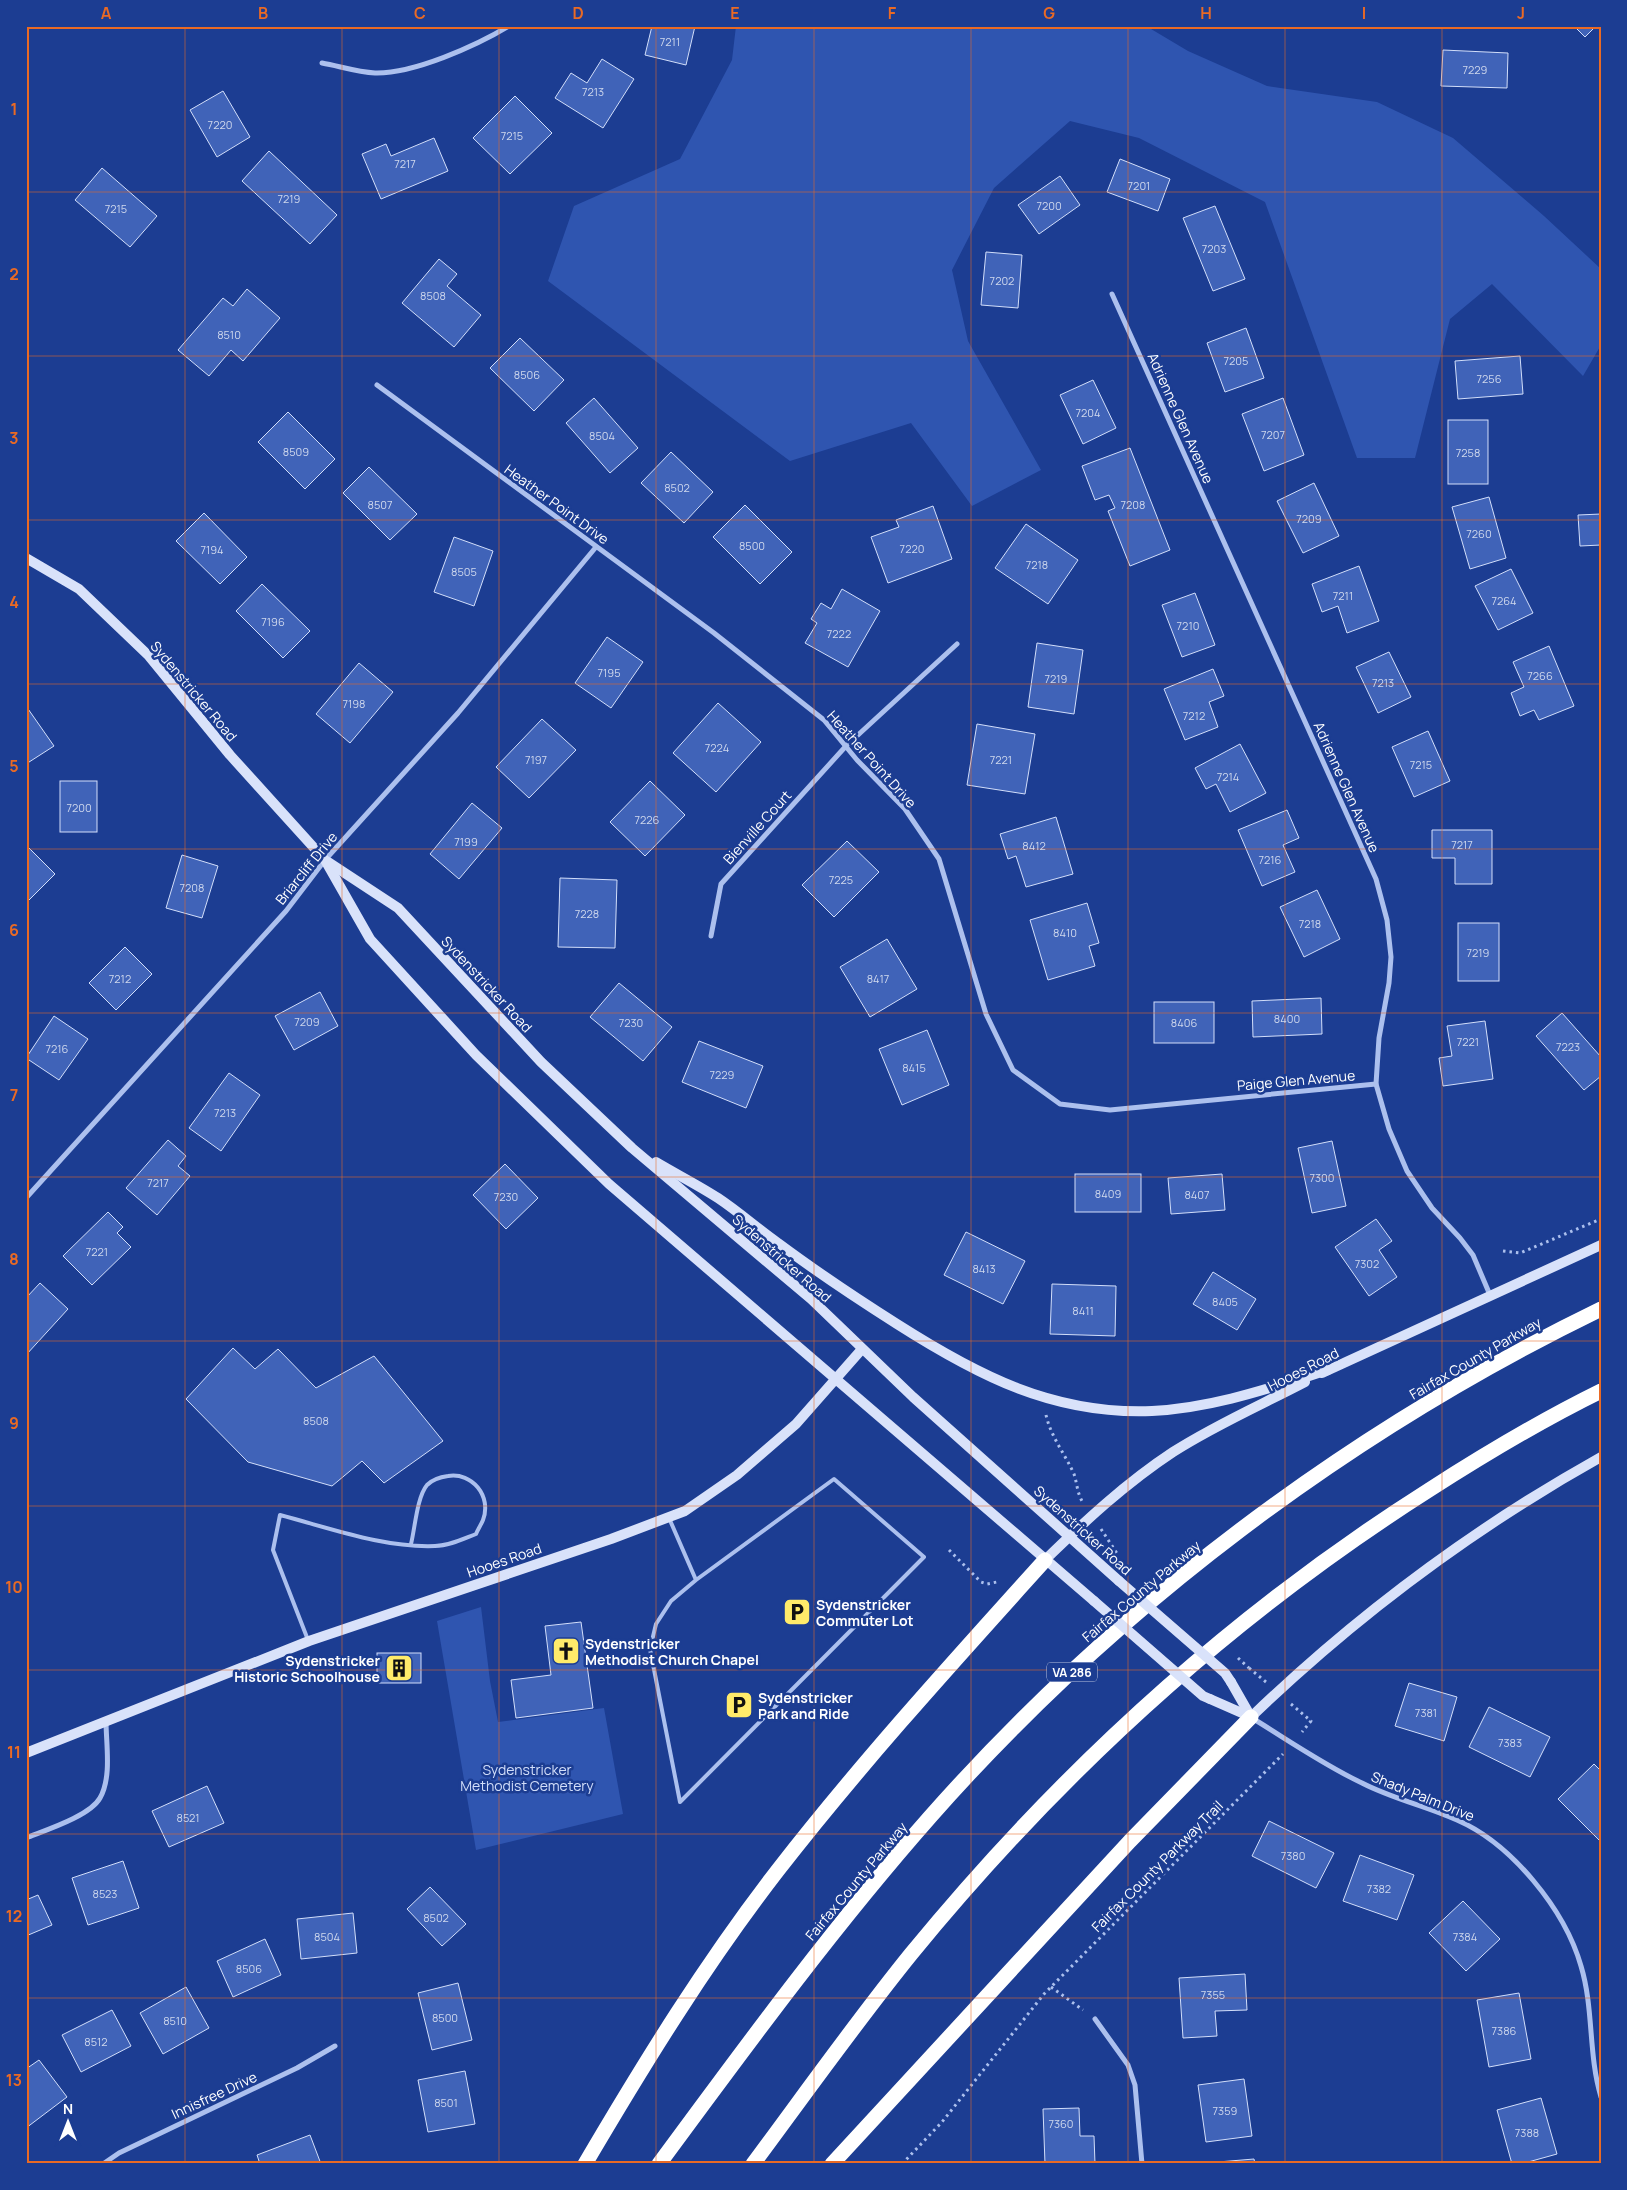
<svg xmlns="http://www.w3.org/2000/svg" width="1627" height="2190" viewBox="0 0 1627 2190" font-family="Manrope,sans-serif">
<style>
.green{fill:#2f55b0}
.building{fill:#4063b8;stroke:#d2defa}
.lines{fill:none;stroke-linecap:round;stroke-linejoin:round}
.path{stroke:#acc0ee;stroke-width:3;stroke-dasharray:2.5 4;stroke-linecap:butt}
.lane{stroke:#acc0ee;stroke-width:4}
.street{stroke:#acc0ee;stroke-width:5}
.secondary{stroke:#d9e2fa;stroke-width:10}
.highway{stroke:#fff;stroke-width:15}
.path-bridge{stroke:#acc0ee;stroke-width:3;stroke-dasharray:2.5 4;stroke-linecap:butt}
.secondary-bridge{stroke:#d9e2fa;stroke-width:10}
.grid{fill:none;stroke:#ea6a24;stroke-width:1;stroke-opacity:0.55}
.labels{text-anchor:middle;dominant-baseline:central;stroke-width:5;stroke-linejoin:round;paint-order:stroke}
.number-label{font-size:11px;fill:#cfd8ed}
.shield{fill:#1c3d92;stroke:#bbc5de;stroke-width:1}
.shield-label{font-size:12px;font-weight:bold;fill:#fff}
.street-label{font-size:14px;fill:#fff;stroke:#1c3d92}
.poi-label{font-size:14px;font-weight:bold;fill:#fff;stroke:#1c3d92;text-anchor:start}
.park-label{font-size:14px;fill:#d2defa;stroke:#1c3d92}
.neatline{fill:none;stroke:#ea6a24;stroke-width:2}
.grid-label{font-size:16px;text-anchor:middle;font-weight:bold;fill:#ea6a24}
</style>
<rect width="100%" height="100%" fill="#1c3d92"/>
<g class="green">
<path d="M736,26H1146L1188,51L1267,86L1377,102L1453,138L1544,216L1601,269V345L1583,376L1492,284L1450,319L1415,458H1357L1265,202L1139,138L1070,121L994,188L952,270L968,341L1041,470L972,506L911,423L790,461L548,281L574,206L680,159L732,60Z"/>
<path d="M481,1607L490,1681L498,1722L604,1708L623,1814L476,1850L437,1621Z"/>
</g>
<g class="building">
<path d="M652,26H695L686,65L645,55Z"/>
<path d="M1574,26H1596L1585,37Z"/>
<path d="M1443,50L1508,53L1507,88L1441,86Z"/>
<path d="M602,59L634,79L603,128L555,98L571,73L587,83Z"/>
<path d="M223,91L250,137L217,157L190,110Z"/>
<path d="M515,96L552,133L510,174L473,138Z"/>
<path d="M434,138L448,171L381,199L362,154L386,144L391,156Z"/>
<path d="M269,151L337,215L310,244L242,181Z"/>
<path d="M1120,159L1170,179L1158,211L1107,192Z"/>
<path d="M102,168L157,216L130,247L75,200Z"/>
<path d="M1060,176L1080,205L1039,234L1018,205Z"/>
<path d="M1215,206L1245,279L1213,291L1183,218Z"/>
<path d="M986,252L1022,255L1018,308L981,305Z"/>
<path d="M439,259L457,274L447,286L481,315L454,347L402,303Z"/>
<path d="M247,289L280,318L243,361L231,350L209,376L178,350L223,298L233,306Z"/>
<path d="M1246,328L1264,378L1225,392L1207,343Z"/>
<path d="M520,338L564,380L534,411L490,368Z"/>
<path d="M1520,356L1523,394L1458,399L1455,361Z"/>
<path d="M1093,380L1116,428L1083,444L1060,395Z"/>
<path d="M594,398L638,448L610,473L566,423Z"/>
<path d="M1283,398L1304,455L1264,471L1242,414Z"/>
<path d="M288,412L335,459L305,489L258,442Z"/>
<rect x="1448" y="420" width="40" height="64"/>
<path d="M1130,448L1170,550L1130,566L1108,511L1115,508L1109,495L1095,500L1082,466Z"/>
<path d="M671,452L713,492L684,523L641,483Z"/>
<path d="M369,467L417,514L390,540L343,493Z"/>
<path d="M1314,483L1339,536L1303,553L1277,501Z"/>
<path d="M1489,497L1506,558L1470,569L1452,507Z"/>
<path d="M745,505L792,552L760,584L713,537Z"/>
<path d="M933,506L952,559L888,583L871,537L899,527L896,520Z"/>
<path d="M204,513L247,557L220,584L176,541Z"/>
<path d="M1601,514V545L1580,546L1578,515Z"/>
<path d="M1026,524L1078,560L1048,604L995,568Z"/>
<path d="M454,537L493,551L474,606L434,592Z"/>
<path d="M1359,566L1379,621L1347,633L1338,606L1322,612L1312,584Z"/>
<path d="M1511,569L1533,613L1498,630L1475,586Z"/>
<path d="M262,584L310,631L283,658L236,611Z"/>
<path d="M842,589L880,611L848,667L805,643L817,623L811,619L821,603L831,609Z"/>
<path d="M1195,593L1215,645L1182,657L1162,605Z"/>
<path d="M607,637L643,662L611,708L575,683Z"/>
<path d="M1037,643L1083,650L1074,714L1028,707Z"/>
<path d="M1549,646L1574,706L1539,720L1534,710L1520,716L1511,693L1524,687L1513,662Z"/>
<path d="M1389,652L1411,697L1378,713L1356,667Z"/>
<path d="M359,663L393,692L350,743L316,714Z"/>
<path d="M1213,669L1224,696L1209,702L1218,727L1185,740L1164,689Z"/>
<path d="M718,703L761,742L716,792L673,753Z"/>
<path d="M26,706L54,746L26,764Z"/>
<path d="M542,719L576,750L529,798L496,767Z"/>
<path d="M977,724L1035,734L1025,794L967,785Z"/>
<path d="M1428,731L1450,781L1414,797L1392,747Z"/>
<path d="M1240,744L1266,793L1230,812L1216,784L1206,789L1195,768Z"/>
<rect x="60" y="781" width="37" height="51"/>
<path d="M650,781L685,815L645,856L610,822Z"/>
<path d="M472,803L502,828L459,879L430,854Z"/>
<path d="M1287,810L1299,838L1283,845L1295,872L1262,886L1238,830Z"/>
<path d="M1056,817L1073,874L1026,887L1016,856L1008,859L1000,834Z"/>
<path d="M1432,830H1492V884H1455V858H1432Z"/>
<path d="M847,841L879,872L834,917L802,885Z"/>
<path d="M26,845L55,874L26,903Z"/>
<path d="M182,855L218,866L202,918L166,908Z"/>
<path d="M560,878L617,880L615,948L558,947Z"/>
<path d="M1317,890L1340,939L1304,957L1280,907Z"/>
<path d="M1087,903L1099,943L1089,946L1095,966L1048,980L1030,920Z"/>
<rect x="1458" y="923" width="41" height="58"/>
<path d="M887,939L917,989L870,1017L840,967Z"/>
<path d="M125,947L152,974L116,1010L89,983Z"/>
<path d="M619,983L672,1027L643,1061L590,1017Z"/>
<path d="M320,992L338,1026L294,1050L275,1016Z"/>
<path d="M1321,998L1322,1034L1253,1037L1252,1001Z"/>
<rect x="1154" y="1002" width="60" height="41"/>
<path d="M1562,1013L1601,1057V1076L1584,1090L1536,1036Z"/>
<path d="M54,1016L88,1039L59,1080L26,1058Z"/>
<path d="M1485,1021L1493,1079L1443,1086L1439,1058L1452,1056L1447,1026Z"/>
<path d="M927,1030L949,1085L902,1105L879,1049Z"/>
<path d="M699,1041L763,1066L746,1108L682,1082Z"/>
<path d="M229,1073L260,1095L221,1151L189,1128Z"/>
<path d="M168,1140L186,1156L178,1166L190,1176L157,1215L126,1188Z"/>
<path d="M1332,1141L1346,1206L1312,1213L1298,1148Z"/>
<path d="M505,1164L538,1198L506,1229L473,1195Z"/>
<rect x="1075" y="1174" width="66" height="38"/>
<path d="M1222,1174L1225,1210L1171,1214L1168,1178Z"/>
<path d="M108,1212L123,1227L117,1233L131,1247L92,1285L63,1256Z"/>
<path d="M1376,1219L1392,1241L1379,1250L1397,1277L1369,1296L1335,1247Z"/>
<path d="M966,1232L1025,1261L1003,1304L944,1275Z"/>
<path d="M1213,1272L1256,1299L1237,1330L1193,1304Z"/>
<path d="M40,1283L68,1309L26,1355V1298Z"/>
<path d="M1052,1284L1116,1286L1115,1336L1050,1334Z"/>
<path d="M233,1348L255,1369L278,1349L316,1388L374,1356L443,1441L384,1483L362,1461L332,1486L248,1462L186,1399Z"/>
<path d="M581,1622L593,1708L516,1718L511,1680L551,1675L545,1626Z"/>
<rect x="377" y="1653" width="44" height="30"/>
<path d="M1409,1683L1457,1697L1444,1741L1395,1726Z"/>
<path d="M1489,1707L1550,1737L1530,1777L1469,1747Z"/>
<path d="M1594,1764L1601,1771V1838L1599,1840L1558,1799Z"/>
<path d="M207,1786L224,1823L169,1847L152,1811Z"/>
<path d="M1269,1821L1334,1853L1316,1888L1252,1856Z"/>
<path d="M1360,1855L1414,1875L1397,1920L1343,1901Z"/>
<path d="M123,1861L139,1908L88,1925L72,1878Z"/>
<path d="M430,1887L466,1924L442,1946L407,1909Z"/>
<path d="M38,1895L52,1925L26,1936V1900Z"/>
<path d="M1463,1901L1500,1939L1466,1971L1429,1933Z"/>
<path d="M353,1913L357,1953L301,1959L297,1919Z"/>
<path d="M265,1939L281,1975L233,1997L217,1961Z"/>
<path d="M1245,1974L1247,2010L1215,2011L1217,2036L1183,2038L1179,1978Z"/>
<path d="M458,1983L472,2040L432,2050L418,1993Z"/>
<path d="M186,1987L209,2028L163,2054L140,2013Z"/>
<path d="M1519,1993L1531,2059L1489,2067L1477,2000Z"/>
<path d="M112,2010L131,2046L81,2072L62,2035Z"/>
<path d="M39,2060L67,2097L26,2128V2069Z"/>
<path d="M465,2071L475,2124L428,2132L418,2080Z"/>
<path d="M1244,2079L1252,2136L1206,2142L1198,2085Z"/>
<path d="M1541,2098L1557,2154L1521,2164H1512L1497,2110Z"/>
<path d="M1079,2108L1080,2136H1094L1095,2164H1045L1043,2109Z"/>
<path d="M310,2135L321,2164H260L257,2155Z"/>
<path d="M1254,2159L1255,2164H1218V2162Z"/>
</g>
<g class="lines">
<g class="path">
<path d="M1503,1251L1520,1253L1601,1219"/>
<path d="M1046,1415C1051,1437 1065,1454 1074,1474C1077,1483 1077,1492 1082,1501"/>
<path d="M1101,1529L1118,1555"/>
<path d="M949,1550L981,1582L987,1584L997,1582"/>
<path d="M1249,1668L1266,1682"/>
<path d="M1291,1704L1311,1721L1302,1732"/>
<path d="M1051,1987L1083,2010"/>
<path d="M902,2164L942,2122L1044,1994L1283,1754"/>
</g>
<g class="lane">
<path d="M669,1518L696,1580L671,1601L656,1624L650,1649L680,1802L924,1557L834,1479L696,1580"/>
<path d="M308,1640L273,1550L280,1515C330,1528 383,1548 435,1546C449,1546 463,1539 476,1534C478,1529 481,1525 483,1520C492,1496 472,1472 448,1476C440,1477 433,1479 427,1485C417,1497 415,1528 411,1544"/>
</g>
<g class="street">
<path d="M322,63C339,66 357,72 375,73C413,74 476,46 509,26"/>
<path d="M1112,294L1376,879L1387,920L1391,957L1389,983L1379,1038L1376,1084L1389,1129L1407,1171L1432,1208L1460,1238L1473,1255L1490,1295"/>
<path d="M377,385L714,633L824,720L857,760L905,809L939,859L986,1014L1013,1070L1060,1104L1110,1110L1376,1084"/>
<path d="M711,936L721,884L846,746L957,644"/>
<path d="M26,1198L286,911L325,860L458,713L596,547"/>
<path d="M1252,1718C1288,1740 1324,1765 1362,1783C1393,1799 1426,1806 1457,1820C1512,1844 1565,1910 1581,1966C1594,2009 1588,2054 1601,2097"/>
<path d="M26,1838C46,1830 90,1816 100,1798C112,1777 106,1744 106,1721"/>
<path d="M1095,2019L1128,2065L1135,2085L1142,2164"/>
<path d="M103,2164L119,2153L297,2068L335,2046"/>
</g>
<g class="secondary">
<path d="M26,558L79,589L149,656L230,755L325,860L370,939L476,1055L609,1184L1094,1601"/>
<path d="M328,862L398,908L541,1062L632,1148L811,1299L913,1397L1119,1581"/>
<path d="M656,1162C676,1174 698,1185 718,1198C739,1212 758,1229 778,1243C817,1272 856,1298 897,1324C977,1375 1053,1415 1152,1411C1213,1408 1270,1388 1328,1370"/>
<path d="M1322,1373L1601,1245"/>
<path d="M1045,1560C1085,1521 1126,1483 1173,1452C1215,1425 1261,1405 1305,1382"/>
<path d="M1231,1682L1251,1717"/>
<path d="M1210,1699L1251,1717"/>
<path d="M1251,1717C1355,1617 1474,1528 1601,1457"/>
<path d="M26,1753L309,1641L611,1539L685,1511L737,1475L796,1424L862,1349"/>
</g>
<g class="highway">
<path d="M585,2164C645,2062 706,1963 778,1870C862,1762 954,1661 1045,1560"/>
<path d="M659,2164C746,2046 833,1927 930,1817C1116,1606 1348,1432 1601,1309"/>
<path d="M753,2164C805,2094 856,2022 911,1954C1059,1773 1232,1615 1429,1490C1485,1454 1542,1420 1601,1391"/>
<path d="M832,2164L1130,1841L1251,1717"/>
</g>
<path class="path-bridge" d="M1238,1658L1249,1668"/>
<g class="secondary-bridge">
<path d="M1119,1581L1225,1673L1231,1682"/>
<path d="M1094,1601L1203,1696L1210,1699"/>
</g>
</g>
<path class="grid" d="M185,26V2164M342,26V2164M499,26V2164M656,26V2164M814,26V2164M971,26V2164M1128,26V2164M1285,26V2164M1442,26V2164M26,192H1601M26,356H1601M26,520H1601M26,684H1601M26,849H1601M26,1013H1601M26,1177H1601M26,1341H1601M26,1506H1601M26,1670H1601M26,1834H1601M26,1998H1601"/>
<defs>
<g id="parking-square" transform="scale(1.4375)"><rect x="-9" y="-9" width="18" height="18" rx="4" fill="#ffeb6a" stroke="#1c3d92"/><path d="M-3.5-5.5H1a3.5 3.5 0 0 1 0 7H-1V5.5H-3.5ZM-1-3.4V-.6H.8a1.4 1.4 0 0 0 0-2.8Z" fill="#111"/></g>
<g id="church-square" transform="scale(1.4375)"><rect x="-9" y="-9" width="18" height="18" rx="4" fill="#ffeb6a" stroke="#1c3d92"/><path d="M-1.2-6h2.4v3.5h3.3v2.4h-3.3V6h-2.4V-.1h-3.3v-2.4h3.3Z" fill="#111"/></g>
<g id="building-square" transform="scale(1.4375)"><rect x="-9" y="-9" width="18" height="18" rx="4" fill="#ffeb6a" stroke="#1c3d92"/><path d="M-4-6H4V6H1V3H-1V6H-4ZM-2.5-4.3h1.7v1.8h-1.7ZM.8-4.3h1.7v1.8H.8ZM-2.5-1h1.7V.8h-1.7ZM.8-1h1.7V.8H.8Z" fill="#111"/></g>
</defs>
<g fill-rule="evenodd">
<use href="#parking-square" x="797" y="1612"/>
<use href="#church-square" x="566" y="1651"/>
<use href="#building-square" x="399" y="1668"/>
<use href="#parking-square" x="739" y="1705"/>
</g>
<g class="labels">
<g class="number-label">
<text x="670" y="41">7211</text>
<text x="1475" y="69">7229</text>
<text x="593" y="91">7213</text>
<text x="220" y="124">7220</text>
<text x="512" y="135">7215</text>
<text x="405" y="163">7217</text>
<text x="1139" y="185">7201</text>
<text x="289" y="198">7219</text>
<text x="1049" y="205">7200</text>
<text x="116" y="208">7215</text>
<text x="1214" y="248">7203</text>
<text x="1002" y="280">7202</text>
<text x="433" y="295">8508</text>
<text x="229" y="334">8510</text>
<text x="1236" y="360">7205</text>
<text x="527" y="374">8506</text>
<text x="1489" y="378">7256</text>
<text x="1088" y="412">7204</text>
<text x="1273" y="434">7207</text>
<text x="602" y="435">8504</text>
<text x="296" y="451">8509</text>
<text x="1468" y="452">7258</text>
<text x="677" y="487">8502</text>
<text x="380" y="504">8507</text>
<text x="1133" y="504">7208</text>
<text x="1309" y="518">7209</text>
<text x="1479" y="533">7260</text>
<text x="752" y="545">8500</text>
<text x="912" y="548">7220</text>
<text x="212" y="549">7194</text>
<text x="1037" y="564">7218</text>
<text x="464" y="571">8505</text>
<text x="1343" y="595">7211</text>
<text x="1504" y="600">7264</text>
<text x="273" y="621">7196</text>
<text x="1188" y="625">7210</text>
<text x="839" y="633">7222</text>
<text x="609" y="672">7195</text>
<text x="1540" y="675">7266</text>
<text x="1056" y="678">7219</text>
<text x="1383" y="682">7213</text>
<text x="354" y="703">7198</text>
<text x="1194" y="715">7212</text>
<text x="717" y="747">7224</text>
<text x="536" y="759">7197</text>
<text x="1001" y="759">7221</text>
<text x="1421" y="764">7215</text>
<text x="1228" y="776">7214</text>
<text x="79" y="807">7200</text>
<text x="647" y="819">7226</text>
<text x="466" y="841">7199</text>
<text x="1462" y="844">7217</text>
<text x="1034" y="845">8412</text>
<text x="1270" y="859">7216</text>
<text x="841" y="879">7225</text>
<text x="192" y="887">7208</text>
<text x="587" y="913">7228</text>
<text x="1310" y="923">7218</text>
<text x="1065" y="932">8410</text>
<text x="1478" y="952">7219</text>
<text x="120" y="978">7212</text>
<text x="878" y="978">8417</text>
<text x="1287" y="1018">8400</text>
<text x="307" y="1021">7209</text>
<text x="631" y="1022">7230</text>
<text x="1184" y="1022">8406</text>
<text x="1468" y="1041">7221</text>
<text x="1568" y="1046">7223</text>
<text x="57" y="1048">7216</text>
<text x="914" y="1067">8415</text>
<text x="722" y="1074">7229</text>
<text x="225" y="1112">7213</text>
<text x="1322" y="1177">7300</text>
<text x="158" y="1182">7217</text>
<text x="1108" y="1193">8409</text>
<text x="1197" y="1194">8407</text>
<text x="506" y="1196">7230</text>
<text x="97" y="1251">7221</text>
<text x="1367" y="1263">7302</text>
<text x="984" y="1268">8413</text>
<text x="1225" y="1301">8405</text>
<text x="1083" y="1310">8411</text>
<text x="316" y="1420">8508</text>
<text x="1426" y="1712">7381</text>
<text x="1510" y="1742">7383</text>
<text x="188" y="1817">8521</text>
<text x="1293" y="1855">7380</text>
<text x="1379" y="1888">7382</text>
<text x="105" y="1893">8523</text>
<text x="436" y="1917">8502</text>
<text x="327" y="1936">8504</text>
<text x="1465" y="1936">7384</text>
<text x="249" y="1968">8506</text>
<text x="1213" y="1994">7355</text>
<text x="445" y="2017">8500</text>
<text x="175" y="2020">8510</text>
<text x="1504" y="2030">7386</text>
<text x="96" y="2041">8512</text>
<text x="446" y="2102">8501</text>
<text x="1225" y="2110">7359</text>
<text x="1061" y="2123">7360</text>
<text x="1527" y="2132">7388</text>
</g>
<rect class="shield" x="1047" y="1662.5" width="50" height="19" rx="4"/>
<g class="shield-label">
<text x="1072" y="1672">VA 286</text>
</g>
<g class="street-label">
<text transform="translate(1181 418) rotate(66)">Adrienne Glen Avenue</text>
<text transform="translate(557 504) rotate(36)">Heather Point Drive</text>
<text transform="translate(194 691) rotate(50)">Sydenstricker Road</text>
<text transform="translate(872 759) rotate(48)">Heather Point Drive</text>
<text transform="translate(1347 787) rotate(66)">Adrienne Glen Avenue</text>
<text transform="translate(757 827) rotate(-48)">Bienville Court</text>
<text transform="translate(306 868) rotate(-51)">Briarcliff Drive</text>
<text transform="translate(487 984) rotate(47)">Sydenstricker Road</text>
<text transform="translate(1296 1080) rotate(-5)">Paige Glen Avenue</text>
<text transform="translate(782 1258) rotate(41)">Sydenstricker Road</text>
<text transform="translate(1475 1358) rotate(-30)">Fairfax County Parkway</text>
<text transform="translate(1303 1369) rotate(-27)">Hooes Road</text>
<text transform="translate(1083 1530) rotate(42)">Sydenstricker Road</text>
<text transform="translate(504 1560) rotate(-19)">Hooes Road</text>
<text transform="translate(1141 1591) rotate(-40)">Fairfax County Parkway</text>
<text transform="translate(1423 1796) rotate(22)">Shady Palm Drive</text>
<text transform="translate(1157 1866) rotate(-45)">Fairfax County Parkway Trail</text>
<text transform="translate(856 1881) rotate(-50)">Fairfax County Parkway</text>
<text transform="translate(214 2095) rotate(-25)">Innisfree Drive</text>
</g>
<g class="poi-label">
<text x="816" y="1604">Sydenstricker<tspan x="816" dy="16">Commuter Lot</tspan></text>
<text x="585" y="1643">Sydenstricker<tspan x="585" dy="16">Methodist Church Chapel</tspan></text>
<text x="380" y="1660" text-anchor="end">Sydenstricker<tspan x="380" dy="16">Historic Schoolhouse</tspan></text>
<text x="758" y="1697">Sydenstricker<tspan x="758" dy="16">Park and Ride</tspan></text>
</g>
<g class="park-label">
<text x="527" y="1769">Sydenstricker<tspan x="527" dy="16">Methodist Cemetery</tspan></text>
</g>
</g>
<rect width="1627" height="2190" fill="none" stroke="#1c3d92" stroke-width="55"/>
<g transform="translate(68 2122)" stroke="#1c3d92" stroke-width="4" paint-order="stroke">
<path d="M0-4L9 19L0 12L-9 19Z" fill="#ffffff"/>
<text y="-8" font-size="14" font-weight="bold" text-anchor="middle" fill="#ffffff">N</text>
</g>
<rect x="28" y="28" width="1572" height="2134" class="neatline"/>
<g class="grid-label">
<text x="106" y="19">A</text>
<text x="263" y="19">B</text>
<text x="420" y="19">C</text>
<text x="578" y="19">D</text>
<text x="735" y="19">E</text>
<text x="892" y="19">F</text>
<text x="1049" y="19">G</text>
<text x="1206" y="19">H</text>
<text x="1364" y="19">I</text>
<text x="1521" y="19">J</text>
<text x="14" y="115">1</text>
<text x="14" y="280">2</text>
<text x="14" y="444">3</text>
<text x="14" y="608">4</text>
<text x="14" y="772">5</text>
<text x="14" y="936">6</text>
<text x="14" y="1101">7</text>
<text x="14" y="1265">8</text>
<text x="14" y="1429">9</text>
<text x="14" y="1593">10</text>
<text x="14" y="1758">11</text>
<text x="14" y="1922">12</text>
<text x="14" y="2086">13</text>
</g>
</svg>
